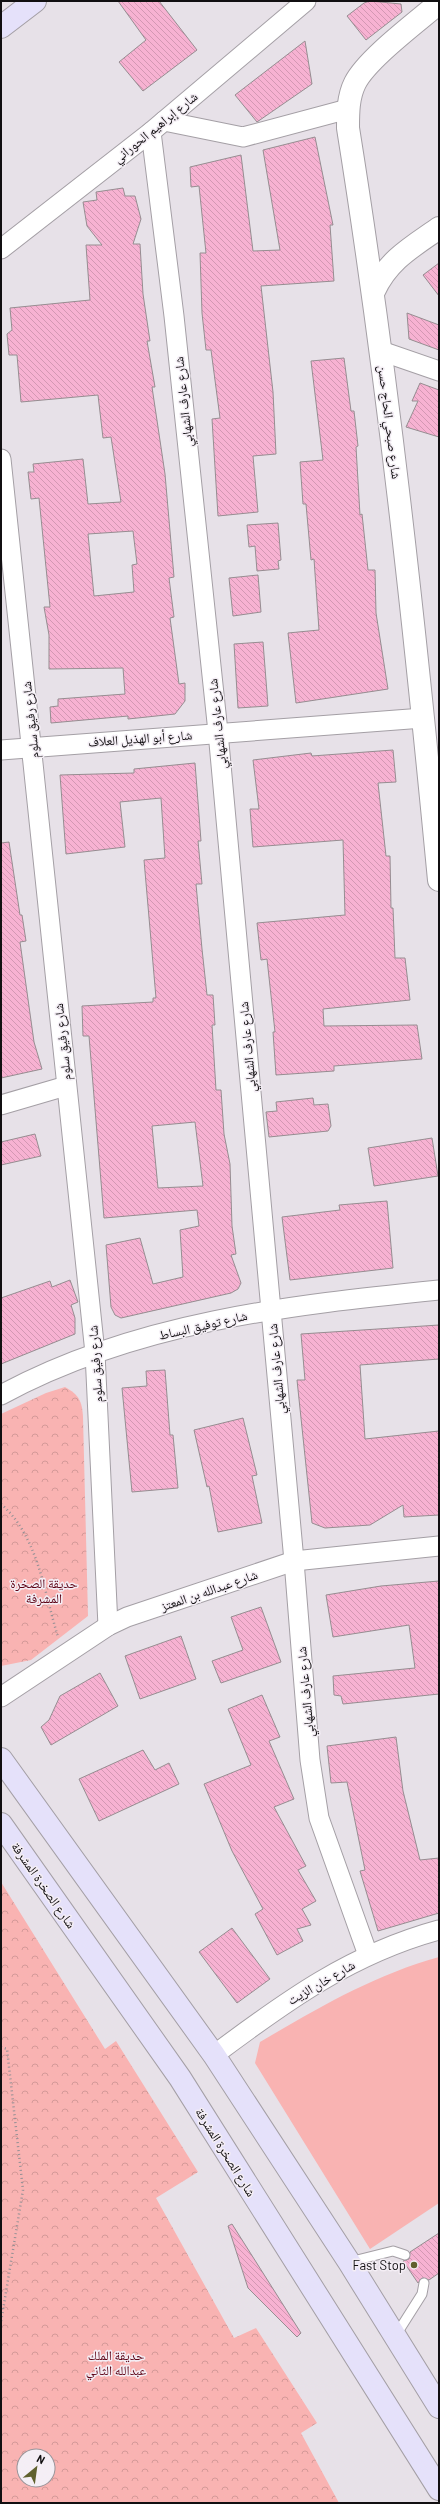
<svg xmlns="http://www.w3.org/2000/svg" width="440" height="2504" viewBox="0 0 440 2504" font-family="Barlow,'Noto Naskh Arabic',sans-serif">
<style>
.grass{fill:#f9b3b2}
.park{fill:url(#park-crowns);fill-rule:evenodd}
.building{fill:url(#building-back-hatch);stroke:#968d91;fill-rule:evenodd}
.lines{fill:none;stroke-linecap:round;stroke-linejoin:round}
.service-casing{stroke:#a49fa5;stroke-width:11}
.minor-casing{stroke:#a49fa5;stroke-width:21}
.tertiary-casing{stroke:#a49fa5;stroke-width:24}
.secondary-casing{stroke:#a49fa5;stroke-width:24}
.path{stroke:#949095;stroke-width:2.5;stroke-dasharray:1 3;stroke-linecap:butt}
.service{stroke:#fff;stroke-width:9}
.minor{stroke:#fff;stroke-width:19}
.tertiary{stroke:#fff;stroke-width:22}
.secondary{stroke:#e5e1fa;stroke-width:22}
.poi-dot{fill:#60612e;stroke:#f4eef5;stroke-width:1.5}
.labels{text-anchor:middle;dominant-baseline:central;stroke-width:3;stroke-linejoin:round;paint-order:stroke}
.street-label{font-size:13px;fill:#110f11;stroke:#f4eef5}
.park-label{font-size:13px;fill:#5c0113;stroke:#f4eef5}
.poi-label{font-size:13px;fill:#110f11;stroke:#f4eef5;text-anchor:end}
</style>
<defs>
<pattern id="park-crowns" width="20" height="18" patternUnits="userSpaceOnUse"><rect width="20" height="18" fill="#f9b3b2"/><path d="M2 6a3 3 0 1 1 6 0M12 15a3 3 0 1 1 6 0" fill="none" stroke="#d49998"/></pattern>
<pattern id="building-back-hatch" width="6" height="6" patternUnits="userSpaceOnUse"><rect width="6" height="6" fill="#f7b2d2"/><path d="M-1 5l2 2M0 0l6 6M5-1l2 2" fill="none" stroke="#d398b3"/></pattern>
</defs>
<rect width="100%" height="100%" fill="#e7e1e8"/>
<path class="grass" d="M439,1957V2203L370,2249L255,2063L260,2042C318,2008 374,1975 439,1957Z"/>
<g class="park">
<path d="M65,1387C79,1395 82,1401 83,1417L88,1616L31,1660L1,1666V1414L46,1393Z"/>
<path d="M1,1882L105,2049L116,2041L198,2172L156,2198L234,2338L256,2328L317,2423L301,2433L339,2503H1ZM24,2456H48V2480H24Z"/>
</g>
<g class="building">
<path d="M118,1H159L197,50L143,91L119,62L146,40Z"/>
<path d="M370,1L401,4L402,12L366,40L347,16L364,3Z"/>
<path d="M305,41L312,84L257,122L235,95Z"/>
<path d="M315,137L333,225H330L334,281L261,286L273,392L276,454L253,456L258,512L218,516L212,419L220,418L211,350H206L202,313L200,253H206L199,186L191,187L190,167L241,155L253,251L280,250L263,150Z"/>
<path d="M123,188L125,196H135L141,219L133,244H140L143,294L150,341H147L155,387H152L165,474L174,577L169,578L174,617L170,618L179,684L185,683V701L175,714L128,719V716L51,723L50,707L58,706V699L125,694L123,668L49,669V635L44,607H50L39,498L31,499L28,472H34L33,464L83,459L88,504L121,502L111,437L103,438L98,395L21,402L17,355H9L7,334L12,330L10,308L90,300L86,245H102L87,226L83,202L97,200L96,192ZM133,531L137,564L132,565L134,592L94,596L88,534Z"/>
<path d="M439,263V296L423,275Z"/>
<path d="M407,313L439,325V350L409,339Z"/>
<path d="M344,358L351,411H354L358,446L356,447L360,515L362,514L368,570H375L376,613L388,689L296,703L288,633L319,630L314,559L311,560L306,504H303L300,462L323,460L311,361Z"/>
<path d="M420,383L439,390V437L406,427L418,401H412Z"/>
<path d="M278,523L281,560L278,561L279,569L257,571L255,546L249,547L247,525Z"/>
<path d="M258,575L261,612L233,616L229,578Z"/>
<path d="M263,642L268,706L238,708L234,644Z"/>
<path d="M393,750L396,782L378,783L386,856H390L391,908H393L395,958H405L410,1000L323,1009L324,1026L417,1025L422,1059L334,1066V1071L276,1075L273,1032H275L267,959L261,960L257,923L345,915L343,840L253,847L250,809H259L253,760L311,753L312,756Z"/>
<path d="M195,763L201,841H198L202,884H196L202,949L207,995H213L215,1025H212L216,1090H221L224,1134L230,1164L232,1226L236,1254L231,1255L241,1283L238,1289L231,1293L121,1318L115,1315L111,1307L106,1245L140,1238L153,1284L183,1277L180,1230L199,1226L197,1210L104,1218L89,1036H83L82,1006L153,1002V998H156L144,860L165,858L161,798L120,802L125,847L66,854L60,775L134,773V769ZM195,1122L203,1186L158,1188L152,1126Z"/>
<path d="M9,842L20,915H22L26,941L20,942L34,1042L42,1069L1,1078V843Z"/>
<path d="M313,1098L314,1105L328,1104L331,1126L328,1131L269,1137L266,1112L277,1111L276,1102Z"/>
<path d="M35,1134L41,1156L1,1165V1142Z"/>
<path d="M432,1138L438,1176L374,1186L368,1148Z"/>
<path d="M387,1201L393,1268L290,1280L282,1217L340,1210L339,1205Z"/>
<path d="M70,1280L78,1302L71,1305L75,1318V1334L1,1364V1298L50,1281L52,1287Z"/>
<path d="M439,1325V1359L360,1365L365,1439L439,1431V1515L404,1517L403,1505L370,1525L325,1528L312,1523L297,1380H305L301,1334Z"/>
<path d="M165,1370L170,1435H173L178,1488L132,1492L122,1388L147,1386L146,1371Z"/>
<path d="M243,1418L257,1475L252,1476L262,1523L218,1532L209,1486L207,1487L194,1430Z"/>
<path d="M439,1581V1694L343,1704L341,1696L334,1695L333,1676L415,1668L409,1625L333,1637L326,1595L381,1586Z"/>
<path d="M261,1607L281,1662L221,1683L212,1661L243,1650L231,1617Z"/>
<path d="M181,1636L196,1679L140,1699L125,1656Z"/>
<path d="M100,1673L118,1706L51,1745L41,1727L49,1720L60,1696Z"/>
<path d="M262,1695L280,1737L269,1741L294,1799L274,1807L306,1866L298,1870L316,1901L302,1909L311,1925L297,1929L303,1941L277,1955L255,1914L263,1909L232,1851L204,1784L251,1765L228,1709Z"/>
<path d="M396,1737L403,1791L420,1860L439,1858V1913L378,1931L360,1871L365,1870L347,1782L331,1783L327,1746Z"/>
<path d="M143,1750L155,1770L169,1763L179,1784L99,1821L79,1779Z"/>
<path d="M232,1928L270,1979L237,2003L199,1952Z"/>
<path d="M232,2224L301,2333L297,2337L248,2288L228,2226Z"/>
<path d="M439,2233V2273L429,2280L422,2278L418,2283L403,2261L409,2259L410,2252Z"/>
</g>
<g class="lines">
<g class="service-casing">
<g id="service">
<path d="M349,2262L393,2251L405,2255"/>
<path d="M396,2335L422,2294L424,2283"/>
</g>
</g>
<g class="minor-casing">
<g id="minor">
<path d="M164,121L243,137L348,109"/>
<path d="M151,132L174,316L218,732L294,1561L310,1760L319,1818L368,1955"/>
<path d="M1,249L151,132L306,1"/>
<path d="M381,351L439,371"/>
<path d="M1,459L95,1353L108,1626"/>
<path d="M1,750L423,718"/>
<path d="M1,1105L66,1086"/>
<path d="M1,1395C135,1322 290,1305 439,1290"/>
<path d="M1,1697L108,1626L127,1617L294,1561L439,1546"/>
<path d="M214,2055C286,2001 351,1954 439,1930"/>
</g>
</g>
<g class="tertiary-casing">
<g id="tertiary">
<path d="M439,3C417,22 367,59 355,83C348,97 348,113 348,128C388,378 415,629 439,880"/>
<path d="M374,291C388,260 412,247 439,228"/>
</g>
</g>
<g class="secondary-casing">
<g id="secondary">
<path d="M1,27L35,1"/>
<path d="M1,1759L214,2055L349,2262L439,2407"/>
<path d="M1,1824L180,2078L439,2489"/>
</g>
</g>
<g class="path">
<path d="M1,1504C38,1536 44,1592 58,1637"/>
<path d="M1,2047L7,2049L23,2190L1,2322"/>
</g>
<use href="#service" class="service"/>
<use href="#minor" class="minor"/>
<use href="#tertiary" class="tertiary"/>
<use href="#secondary" class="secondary"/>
</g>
<circle class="poi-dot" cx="414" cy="2265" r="4"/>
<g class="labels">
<g class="street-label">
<text transform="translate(155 127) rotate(-39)">شارع إبراهيم الحوراني</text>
<text transform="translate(183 402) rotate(-96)">شارع عارف الشهابي</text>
<text transform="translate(390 422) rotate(83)">شارع صبحي الحاج حسن</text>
<text transform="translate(30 720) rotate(-96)">شارع رفيق سلوم</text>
<text transform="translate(217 724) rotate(-96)">شارع عارف الشهابي</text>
<text transform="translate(140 738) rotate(-4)">شارع أبو الهذيل العلاف</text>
<text transform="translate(62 1042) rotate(-96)">شارع رفيق سلوم</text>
<text transform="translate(247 1047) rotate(-95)">شارع عارف الشهابي</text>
<text transform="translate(203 1325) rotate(-13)">شارع توفيق البساط</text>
<text transform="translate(95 1364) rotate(-94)">شارع رفيق سلوم</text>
<text transform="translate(276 1369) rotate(-95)">شارع عارف الشهابي</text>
<text transform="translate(209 1590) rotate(-19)">شارع عبدالله بن المعتز</text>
<text transform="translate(305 1692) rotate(-95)">شارع عارف الشهابي</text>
<text transform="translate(44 1885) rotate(55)">شارع الصخرة المشرفة</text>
<text transform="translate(321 1982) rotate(-30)">شارع خان الزيت</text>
<text transform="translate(226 2152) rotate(58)">شارع الصخرة المشرفة</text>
</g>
<g class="park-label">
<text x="44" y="1583">حديقة الصخرة<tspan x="44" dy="15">المشرفة</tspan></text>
<text x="116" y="2355">حديقة الملك<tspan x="116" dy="15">عبدالله الثاني</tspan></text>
</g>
<g class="poi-label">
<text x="406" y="2265">Fast Stop</text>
</g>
</g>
<rect width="440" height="2504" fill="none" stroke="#110f11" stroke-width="4"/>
<g transform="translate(36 2468) rotate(29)"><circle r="19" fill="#f4eef5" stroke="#99959a"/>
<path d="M0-3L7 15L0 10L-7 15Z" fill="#60612e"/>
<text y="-6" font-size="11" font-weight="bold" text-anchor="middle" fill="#110f11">N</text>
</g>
</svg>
